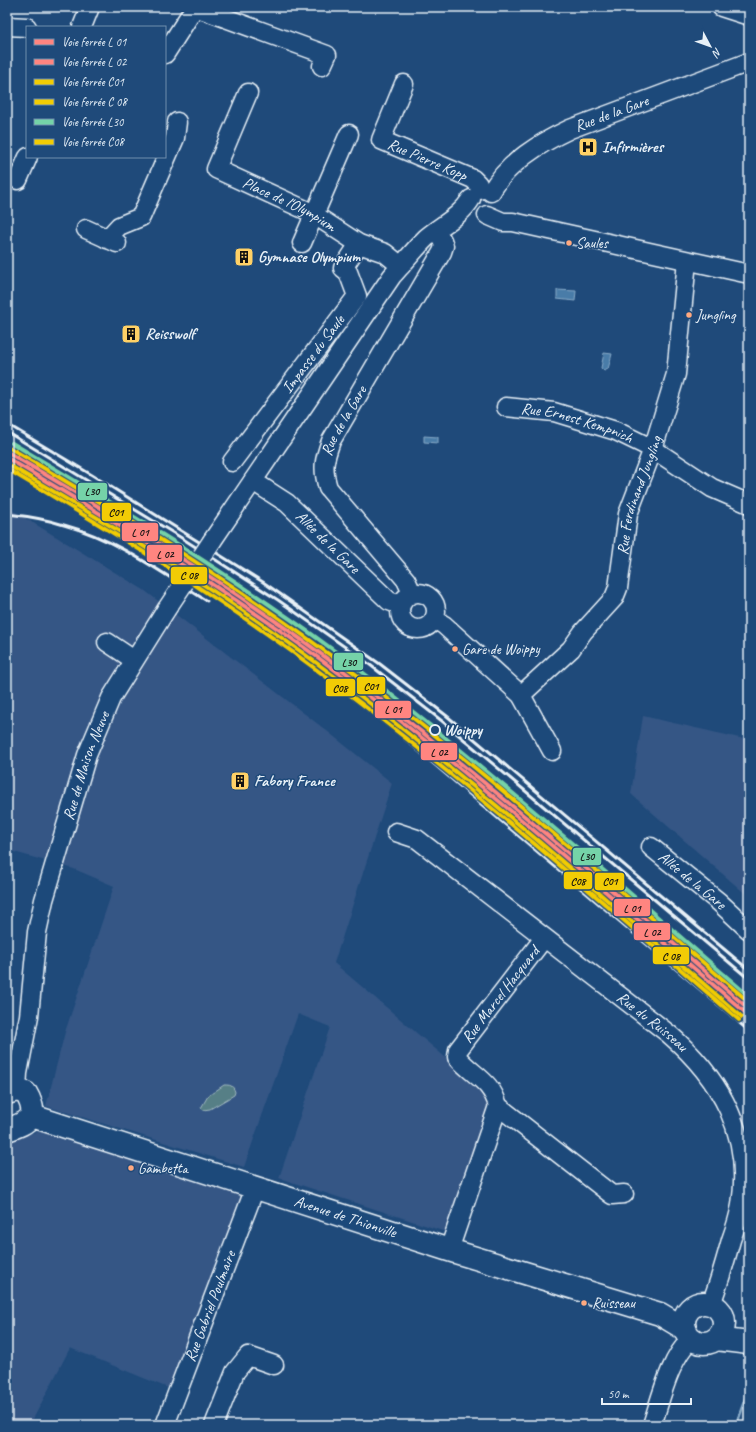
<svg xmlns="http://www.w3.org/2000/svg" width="756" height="1432" viewBox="0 0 756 1432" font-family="Caveat,sans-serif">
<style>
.built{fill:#345685}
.green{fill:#577f86;stroke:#a0b8bf}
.water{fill:#4a7ca8;stroke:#89abc8}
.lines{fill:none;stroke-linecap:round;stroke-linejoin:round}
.stream{stroke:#89abc8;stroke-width:3.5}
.minor-casing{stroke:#e8f1f8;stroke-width:21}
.major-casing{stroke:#e8f1f8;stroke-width:25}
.minor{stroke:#1f4a7a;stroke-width:18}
.major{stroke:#1f4a7a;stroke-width:22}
.rail{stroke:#e8f1f8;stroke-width:3}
.minor-bridge-casing{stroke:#e8f1f8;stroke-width:21;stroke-linecap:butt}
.minor-bridge{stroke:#1f4a7a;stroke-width:18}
.rail-1-casing{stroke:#1f4a7a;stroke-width:7}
.rail-2-casing{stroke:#1f4a7a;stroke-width:7}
.rail-3-casing{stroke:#1f4a7a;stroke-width:7}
.rail-4-casing{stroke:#1f4a7a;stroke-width:7}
.rail-5-casing{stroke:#1f4a7a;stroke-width:7}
.rail-6-casing{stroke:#1f4a7a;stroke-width:7}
.rail-1{stroke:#ff8580;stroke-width:4}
.rail-2{stroke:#ff8580;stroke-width:4}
.rail-3{stroke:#f2cc05;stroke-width:4}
.rail-4{stroke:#f2cc05;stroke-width:4}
.rail-5{stroke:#75d3a8;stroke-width:4}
.rail-6{stroke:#f2cc05;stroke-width:4}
.bus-dot{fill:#ffa980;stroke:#1f4a7a;stroke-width:1.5}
.stop-dot{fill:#1f4a7a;stroke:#e8f1f8;stroke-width:2}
.labels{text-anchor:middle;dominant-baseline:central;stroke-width:3;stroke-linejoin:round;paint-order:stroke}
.bus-label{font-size:15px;fill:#e8f1f8;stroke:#1f4a7a;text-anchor:start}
.street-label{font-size:16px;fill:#e8f1f8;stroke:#1f4a7a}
.poi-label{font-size:16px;font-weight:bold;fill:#e8f1f8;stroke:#1f4a7a;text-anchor:start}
.stop-label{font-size:16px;font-weight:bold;fill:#e8f1f8;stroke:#1f4a7a;text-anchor:start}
.line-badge{stroke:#1f4a7a;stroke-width:1.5}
.pale-badge-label{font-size:11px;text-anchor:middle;font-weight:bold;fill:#111}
</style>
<rect width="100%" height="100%" fill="#1f4a7a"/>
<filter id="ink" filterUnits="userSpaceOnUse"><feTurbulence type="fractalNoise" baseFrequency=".025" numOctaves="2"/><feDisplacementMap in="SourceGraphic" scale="8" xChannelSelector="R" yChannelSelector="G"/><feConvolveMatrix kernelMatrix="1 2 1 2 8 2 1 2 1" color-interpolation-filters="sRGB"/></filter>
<g filter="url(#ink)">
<g class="built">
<path d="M7,507L144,590L327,731L392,783L334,963L491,1096L449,1233L279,1178L330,1027L298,1014L244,1167L46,1106L65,1032L114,886L74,869L7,850Z"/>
<path d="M643,716L744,739L749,743V897L631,794Z"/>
<path d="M40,1131L250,1195L173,1390L70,1348L30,1425H7V1142L9,1139Z"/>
</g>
<path class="green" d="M224,1085C230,1085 233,1085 235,1092L234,1095L210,1109L203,1110L201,1108L208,1096Z"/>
<g class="water">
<path d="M557,290L576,291L575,301L557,299Z"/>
<path d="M604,353L612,354L608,369L604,371L601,368Z"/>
<path d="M424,436L438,437V443L424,442Z"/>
</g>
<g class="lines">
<path class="stream" d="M736,1425L749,1389"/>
<g class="minor-casing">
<g id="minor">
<path d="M721,7L749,16"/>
<path d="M7,26L27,27"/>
<path d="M82,27L90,7"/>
<path d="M165,54L195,7L327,55L322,66"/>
<path id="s1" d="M404,84L381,140L473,179L478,184L480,190"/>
<path id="s2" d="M248,93L216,169L310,212L359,244L385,253L401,266"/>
<path d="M18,180L28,157"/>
<path id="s3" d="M491,192C508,162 540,143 570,129L749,62"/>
<path d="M487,215L503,222H513L749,274"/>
<path d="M86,229L117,243"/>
<path d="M107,239L119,226L141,217L175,138L177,122"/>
<path d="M302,243L349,134"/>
<path id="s4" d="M506,407L554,412L616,431L653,449L712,488L749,504"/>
<path id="s5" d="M232,462L357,296L348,272L343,268L359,244"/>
<path id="s6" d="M253,481L287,503L389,601L400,605"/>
<path d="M212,541L392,276C403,264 414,250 426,238C441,225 460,217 471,199"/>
<circle cx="418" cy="611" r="18"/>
<path id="s7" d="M412,593L406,580L328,488C322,468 324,460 331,441L442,252L444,246L442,240"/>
<path d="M434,619L444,625L521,695L552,751"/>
<path d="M107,642L134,660"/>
<path id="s8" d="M521,695L571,649L583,632L614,598L618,588L628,514L653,449L676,374L687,261"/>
<path id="s9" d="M396,832L417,839L669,1034C721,1079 752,1134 741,1205C739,1217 735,1229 731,1240C725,1262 719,1283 711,1304"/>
<path id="s10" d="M651,847L719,902L749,930"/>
<path id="s11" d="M17,1090L18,1073L29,1016L37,932L44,900L87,755L111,698L166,610"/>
<path d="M498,1106L612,1195L624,1194"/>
<path id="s12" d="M449,1250L498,1106C491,1080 473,1076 457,1057L458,1050L544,938"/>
<path id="s13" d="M165,1425L255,1188"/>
<path d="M214,1425L235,1372L248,1356L274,1365"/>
<path d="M652,1425C661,1398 670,1358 691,1339"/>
</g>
</g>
<g class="major-casing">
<g id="major">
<path d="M7,1093L17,1090L26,1093C40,1117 29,1122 7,1130"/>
<path id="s14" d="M32,1116L449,1250L660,1314L685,1329"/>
<circle cx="704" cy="1323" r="20"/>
<path d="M716,1339L749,1343"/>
</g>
</g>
<use href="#minor" class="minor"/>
<use href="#major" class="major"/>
<g class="rail">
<path d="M7,424L92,475L263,582L380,664L447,716L749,970"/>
<path d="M7,432L180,537L278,600L365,661L442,721L749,979"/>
<path d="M7,470L65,496"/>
<path d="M7,514C26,516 46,519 64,525C116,539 162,573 207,601"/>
<path d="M106,522L284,645L402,737L749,1031"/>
</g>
<g class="minor-bridge-casing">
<path id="minor-bridge" d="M166,610L212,541"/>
</g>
<use href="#minor-bridge" class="minor-bridge"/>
<g class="rail-1-casing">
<path id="rail-1" d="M7,452C116,516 224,582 325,657C472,767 610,889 749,1009"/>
</g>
<g class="rail-2-casing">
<path id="rail-2" d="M7,458C114,521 220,586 320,659C468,769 606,893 746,1013"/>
</g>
<g class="rail-3-casing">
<path id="rail-3" d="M10,448C118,512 225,577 326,652C474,760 610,883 749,1002"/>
</g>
<g class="rail-4-casing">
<path id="rail-4" d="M7,464C113,526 219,591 318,664C466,774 603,897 742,1017"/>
</g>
<g class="rail-5-casing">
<path id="rail-5" d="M12,443C121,508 230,574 332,649C477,758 612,878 749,996"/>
</g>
<g class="rail-6-casing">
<path id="rail-6" d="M7,469C113,532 218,596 317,670C464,779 601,901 739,1020"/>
</g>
<use href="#rail-1" class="rail-1"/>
<use href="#rail-2" class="rail-2"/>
<use href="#rail-3" class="rail-3"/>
<use href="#rail-4" class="rail-4"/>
<use href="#rail-5" class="rail-5"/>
<use href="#rail-6" class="rail-6"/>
</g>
</g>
<defs>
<g id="hospital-square" transform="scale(1)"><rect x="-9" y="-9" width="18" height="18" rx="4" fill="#ffd166" stroke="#1f4a7a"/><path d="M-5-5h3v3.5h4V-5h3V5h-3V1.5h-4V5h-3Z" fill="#111"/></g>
<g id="building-square" transform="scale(1)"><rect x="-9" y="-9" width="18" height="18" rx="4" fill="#ffd166" stroke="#1f4a7a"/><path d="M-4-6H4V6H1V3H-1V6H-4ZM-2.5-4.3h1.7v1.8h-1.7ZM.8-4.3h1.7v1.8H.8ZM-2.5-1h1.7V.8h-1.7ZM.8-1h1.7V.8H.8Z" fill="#111"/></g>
</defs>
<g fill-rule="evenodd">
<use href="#hospital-square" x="588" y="147"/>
<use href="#building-square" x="244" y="257"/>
<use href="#building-square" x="131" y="334"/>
<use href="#building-square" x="240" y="781"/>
</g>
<g class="bus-dot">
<circle cx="569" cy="243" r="3.5"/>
<circle cx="689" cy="315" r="3.5"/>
<circle cx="455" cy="649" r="3.5"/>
<circle cx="131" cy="1168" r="3.5"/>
<circle cx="584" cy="1303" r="3.5"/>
</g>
<circle class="stop-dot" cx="435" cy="730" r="5"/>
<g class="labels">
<g class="bus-label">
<text x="576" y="243">Saules</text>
<text x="696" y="315">Jungling</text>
<text x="462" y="649">Gare de Woippy</text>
<text x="138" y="1168">Gambetta</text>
<text x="592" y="1303">Ruisseau</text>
</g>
<g class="street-label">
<text stroke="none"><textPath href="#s3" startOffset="147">Rue de la Gare</textPath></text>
<text stroke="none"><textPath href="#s1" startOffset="111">Rue Pierre Kopp</textPath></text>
<text stroke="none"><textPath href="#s2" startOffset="164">Place de l'Olympium</textPath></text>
<text stroke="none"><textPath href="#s5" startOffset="135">Impasse du Saule</textPath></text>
<text stroke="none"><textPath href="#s7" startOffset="207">Rue de la Gare</textPath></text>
<text stroke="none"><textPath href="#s4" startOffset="73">Rue Ernest Kempnich</textPath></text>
<text stroke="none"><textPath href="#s8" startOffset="241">Rue Ferdinand Jungling</textPath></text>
<text stroke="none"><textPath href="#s6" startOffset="97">Allée de la Gare</textPath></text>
<text stroke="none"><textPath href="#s11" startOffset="333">Rue de Maison Neuve</textPath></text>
<text stroke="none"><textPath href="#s10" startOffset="53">Allée de la Gare</textPath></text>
<text stroke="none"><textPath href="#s12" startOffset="294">Rue Marcel Hacquard</textPath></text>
<text stroke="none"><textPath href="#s9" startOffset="320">Rue du Ruisseau</textPath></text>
<text stroke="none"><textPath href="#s14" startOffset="329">Avenue de Thionville</textPath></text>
<text stroke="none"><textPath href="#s13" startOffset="127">Rue Gabriel Poulmaire</textPath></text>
</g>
<g class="poi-label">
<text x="602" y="147">Infirmières</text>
<text x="258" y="257">Gymnase Olympium</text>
<text x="145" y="334">Reisswolf</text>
<text x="254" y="781">Fabory France</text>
</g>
<g class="stop-label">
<text x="444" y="730">Woippy</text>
</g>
</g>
<g class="line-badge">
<rect x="77" y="482" width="31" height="19" rx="4" fill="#75d3a8"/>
<rect x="101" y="502" width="31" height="20" rx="4" fill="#f2cc05"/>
<rect x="121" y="522" width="38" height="20" rx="4" fill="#ff8580"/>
<rect x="146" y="544" width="37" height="19" rx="4" fill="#ff8580"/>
<rect x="170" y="566" width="38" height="19" rx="4" fill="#f2cc05"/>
<rect x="333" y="652" width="31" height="19" rx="4" fill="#75d3a8"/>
<rect x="356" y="676" width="30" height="19" rx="4" fill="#f2cc05"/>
<rect x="325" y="678" width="31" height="19" rx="4" fill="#f2cc05"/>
<rect x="374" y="700" width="38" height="19" rx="4" fill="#ff8580"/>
<rect x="420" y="742" width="38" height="19" rx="4" fill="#ff8580"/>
<rect x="572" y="847" width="30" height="19" rx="4" fill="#75d3a8"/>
<rect x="563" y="871" width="30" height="19" rx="4" fill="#f2cc05"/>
<rect x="594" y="872" width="31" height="19" rx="4" fill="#f2cc05"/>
<rect x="613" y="898" width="38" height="19" rx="4" fill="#ff8580"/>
<rect x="633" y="922" width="38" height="19" rx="4" fill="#ff8580"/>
<rect x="652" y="946" width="38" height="19" rx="4" fill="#f2cc05"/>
</g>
<g class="pale-badge-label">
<text x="92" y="495">L30</text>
<text x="116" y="516">C01</text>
<text x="140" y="536">L 01</text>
<text x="165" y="558">L 02</text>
<text x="189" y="579">C 08</text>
<text x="349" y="666">L30</text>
<text x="371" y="690">C01</text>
<text x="340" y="692">C08</text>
<text x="393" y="713">L 01</text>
<text x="439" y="756">L 02</text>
<text x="587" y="860">L30</text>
<text x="578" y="885">C08</text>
<text x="610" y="885">C01</text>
<text x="632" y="912">L 01</text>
<text x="652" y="936">L 02</text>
<text x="671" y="960">C 08</text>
</g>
<rect width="756" height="1432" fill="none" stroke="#1f4a7a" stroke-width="24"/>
<rect x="12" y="12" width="732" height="1408" fill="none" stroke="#e8f1f8" stroke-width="1.5" filter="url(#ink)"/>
<rect x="26" y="26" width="140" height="132" fill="#1f4a7a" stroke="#6f8dac"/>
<rect x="34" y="39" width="20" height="6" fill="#ff8580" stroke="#6f8dac"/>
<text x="62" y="46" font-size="12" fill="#e8f1f8">Voie ferrée L 01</text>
<rect x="34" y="59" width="20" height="6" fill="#ff8580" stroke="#6f8dac"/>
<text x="62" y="66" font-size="12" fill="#e8f1f8">Voie ferrée L 02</text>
<rect x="34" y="79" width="20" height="6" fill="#f2cc05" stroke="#6f8dac"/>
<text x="62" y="86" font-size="12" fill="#e8f1f8">Voie ferrée C01</text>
<rect x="34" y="99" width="20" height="6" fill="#f2cc05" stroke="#6f8dac"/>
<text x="62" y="106" font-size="12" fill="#e8f1f8">Voie ferrée C 08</text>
<rect x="34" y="119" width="20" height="6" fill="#75d3a8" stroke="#6f8dac"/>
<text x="62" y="126" font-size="12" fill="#e8f1f8">Voie ferrée L30</text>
<rect x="34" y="139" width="20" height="6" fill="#f2cc05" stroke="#6f8dac"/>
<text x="62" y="146" font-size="12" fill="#e8f1f8">Voie ferrée C08</text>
<g transform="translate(710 46) rotate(131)" stroke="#1f4a7a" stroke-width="3" paint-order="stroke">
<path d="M0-3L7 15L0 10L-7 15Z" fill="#e8f1f8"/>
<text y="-6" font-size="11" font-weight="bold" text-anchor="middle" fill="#e8f1f8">N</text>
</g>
<path d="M602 1398v6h89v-6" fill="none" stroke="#e8f1f8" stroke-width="2"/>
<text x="608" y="1398" font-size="12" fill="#e8f1f8" stroke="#1f4a7a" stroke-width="3" paint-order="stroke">50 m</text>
</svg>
